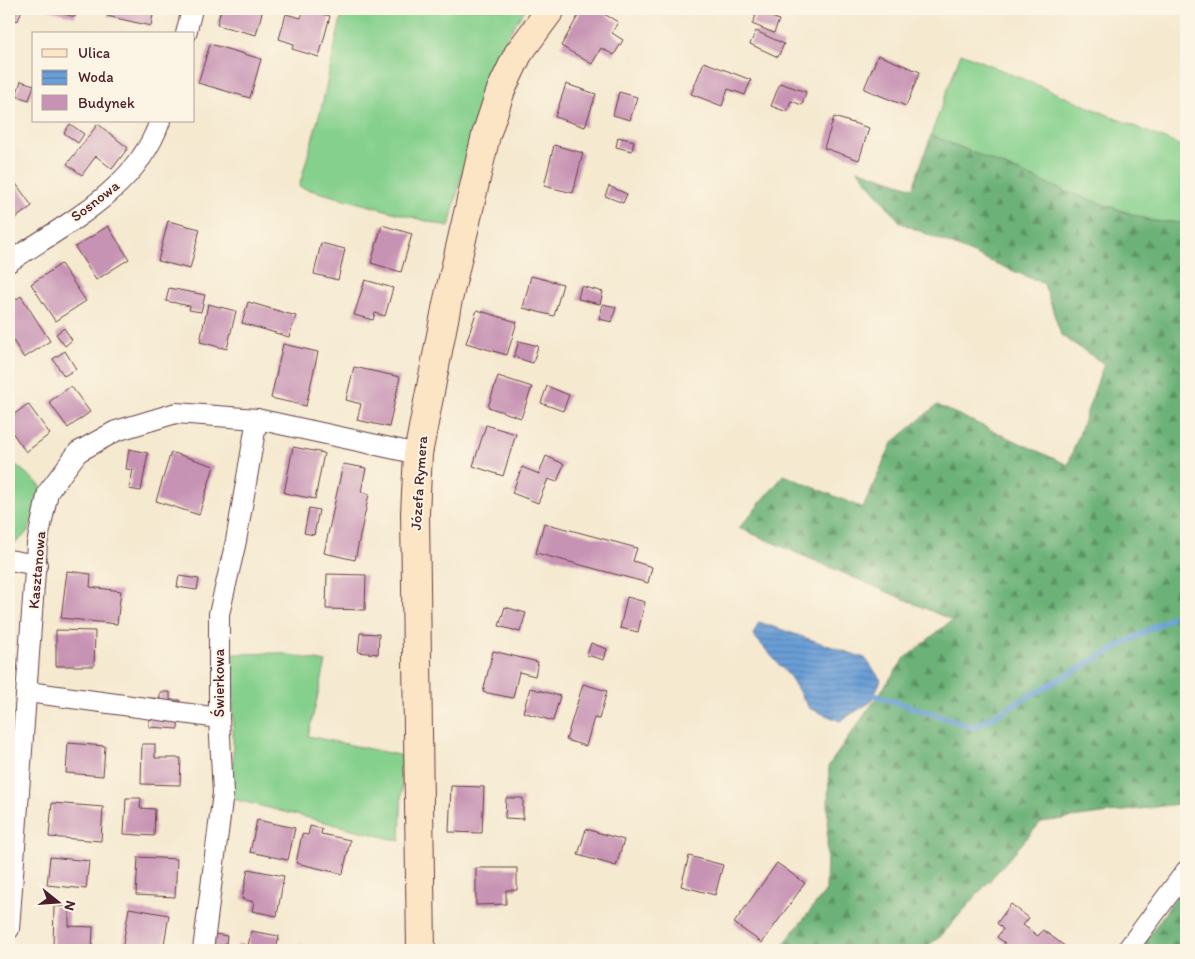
<svg xmlns="http://www.w3.org/2000/svg" width="1195" height="959" viewBox="0 0 1195 959" font-family="Itim,sans-serif">
<style>
.grass{fill:#85d08c;stroke:#68785c}
.forest{fill:url(#forest-firs);stroke:#5b6852}
.water{fill:url(#water-rules);stroke:#5a5e80}
.lines{fill:none;stroke-linecap:round;stroke-linejoin:round}
.stream{stroke:#699ed6;stroke-width:6}
.building{fill:#c793b4}
.street-casing{stroke:#643d44;stroke-width:22}
.secondary-casing{stroke:#643d44;stroke-width:30}
.street{stroke:#fff;stroke-width:20}
.secondary{stroke:#fce5c4;stroke-width:28}
.labels{text-anchor:middle;dominant-baseline:central;stroke-width:4;stroke-linejoin:round;paint-order:stroke}
.street-label{font-size:15px;fill:#4a1f2b;stroke:#fcf5e5}
</style>
<defs>
<pattern id="forest-firs" width="22" height="20" patternUnits="userSpaceOnUse" patternTransform="scale(1.25)"><rect width="22" height="20" fill="#6cb278"/><path d="M5 1l3.5 6h-7zM16 11l3.5 6h-7z" fill="#5b9063"/></pattern>
<pattern id="water-rules" width="6" height="5" patternUnits="userSpaceOnUse" patternTransform="scale(1.25)"><rect width="6" height="5" fill="#699ed6"/><path d="M0 2.5h6" fill="none" stroke="#5880ae"/></pattern>
</defs>
<rect width="100%" height="100%" fill="#fcf5e5"/>
<filter id="ink" filterUnits="userSpaceOnUse"><feTurbulence type="fractalNoise" baseFrequency=".02" numOctaves="2"/><feDisplacementMap in="SourceGraphic" scale="10" xChannelSelector="R" yChannelSelector="G"/><feConvolveMatrix kernelMatrix="1 2 1 2 8 2 1 2 1" color-interpolation-filters="sRGB"/></filter>
<filter id="wash" filterUnits="userSpaceOnUse"><feTurbulence type="fractalNoise" baseFrequency=".0096" numOctaves="4" result="noise"/><feDisplacementMap in="SourceGraphic" scale="20" xChannelSelector="R" yChannelSelector="G"/><feGaussianBlur stdDeviation="1.12" result="paint"/><feColorMatrix in="noise" values="0 0 0 0 0 0 0 0 0 0 0 0 0 0 0 0 0 1.4 0 .05"/><feComposite in="paint" operator="in"/></filter>
<g filter="url(#wash)">
<rect width="100%" height="100%" fill="#f5e9d0"/>
<g class="grass">
<path d="M343,9H526L517,21L487,71L449,227L299,187L322,105Z"/>
<path d="M961,53L1186,148V223L1152,221L1067,192L931,135Z"/>
<path d="M9,459L41,486C34,514 36,533 9,546Z"/>
<path d="M279,653L326,662L308,736L403,756L400,841L233,799V654Z"/>
</g>
<g class="forest">
<path d="M931,135L1067,192L1152,221L1186,223V803L1041,822L941,936L922,950H779L826,891L829,765L904,659L952,620L739,528L784,475L863,508L892,443L937,405L1068,465L1104,364L1061,335L1044,284L901,223L857,169L913,188Z"/>
<path d="M1186,883V950H1139Z"/>
</g>
<path class="water" d="M759,622L865,658L881,680L871,702L840,721L809,708L790,677L753,635Z"/>
<g class="lines">
<path class="stream" d="M874,695L974,727L1186,609"/>
</g>
<g id="blocks">
<g class="building">
<path d="M9,9H22L18,21L9,18Z"/>
<path d="M46,9H77L75,17Z"/>
<path d="M109,9H154L151,26L107,16Z"/>
<path d="M221,9H263L256,35L217,25Z"/>
<path d="M304,9L330,16L319,57L292,49L294,44L279,39L286,14L301,18Z"/>
<path d="M582,9H595L618,22L612,33L623,40L614,55L601,48L592,64L561,46Z"/>
<path d="M739,9H755L779,20L774,33L752,24L756,16Z"/>
<path d="M756,31L784,44L778,57L750,44Z"/>
<path d="M210,44L261,59L250,98L198,83Z"/>
<path d="M878,55L920,72L906,106L864,89Z"/>
<path d="M704,62L751,80L745,95L728,89L722,106L691,94Z"/>
<path d="M21,81L34,85L29,100L16,96Z"/>
<path d="M780,83L806,92L802,105L791,101L787,112L771,106Z"/>
<path d="M566,84L596,94L585,127L555,117Z"/>
<path d="M619,92L637,97L630,120L613,115Z"/>
<path d="M834,117L869,128L859,160L824,148Z"/>
<path d="M70,124L84,134L78,143L64,133Z"/>
<path d="M98,124L128,148L112,169L96,156L82,175L67,164Z"/>
<path d="M618,137L634,141L632,151L616,147Z"/>
<path d="M554,145L583,153L573,193L544,186Z"/>
<path d="M9,174L32,206L9,223Z"/>
<path d="M609,186L627,194L623,203L605,196Z"/>
<path d="M168,221L200,229L190,269L158,261Z"/>
<path d="M382,225L412,234L401,272L371,263Z"/>
<path d="M108,226L129,259L96,280L75,247Z"/>
<path d="M321,243L345,249L338,280L314,274Z"/>
<path d="M61,264L86,301L55,321L31,284Z"/>
<path d="M531,276L563,284L554,316L523,308Z"/>
<path d="M365,280L393,288L385,316L375,313L373,320L354,315Z"/>
<path d="M581,286L603,292L600,304L578,299Z"/>
<path d="M169,288L205,295L201,312L189,310L190,306L166,301Z"/>
<path d="M21,296L50,341L24,358L9,334V304Z"/>
<path d="M248,302L296,316L289,337L242,323Z"/>
<path d="M208,304L236,311L227,349L200,342Z"/>
<path d="M603,304L616,307L612,322L599,319Z"/>
<path d="M477,310L517,322L507,355L466,343Z"/>
<path d="M64,328L72,340L65,346L56,334Z"/>
<path d="M519,341L538,346L533,363L514,357Z"/>
<path d="M283,344L318,352L306,406L271,398Z"/>
<path d="M65,351L76,369L64,376L53,359Z"/>
<path d="M354,367L400,377L389,427L357,420L361,404L346,400Z"/>
<path d="M498,376L532,387L521,418L488,407Z"/>
<path d="M71,386L90,412L68,428L49,402Z"/>
<path d="M547,386L569,395L563,411L541,403Z"/>
<path d="M28,404L50,434L26,452L9,428V418Z"/>
<path d="M486,425L516,434L503,476L473,466Z"/>
<path d="M293,447L324,453L315,499L284,493Z"/>
<path d="M129,449L148,453L141,491L129,489L133,470L126,469Z"/>
<path d="M171,452L214,466L199,515L156,501Z"/>
<path d="M546,456L564,464L557,482L548,479L538,503L512,493L522,467L539,474Z"/>
<path d="M343,464L366,468L361,492L369,494L355,560L324,553Z"/>
<path d="M309,508L319,510L314,535L304,533Z"/>
<path d="M544,523L637,548L633,561L652,567L648,583L536,553Z"/>
<path d="M67,571L91,574L90,587L121,591L117,624L61,618Z"/>
<path d="M327,574L366,575L365,610L326,609Z"/>
<path d="M179,576L199,579L197,590L177,587Z"/>
<path d="M627,597L645,602L638,632L620,628Z"/>
<path d="M505,607L526,613L520,632L499,626Z"/>
<path d="M56,630L95,631L94,666H56Z"/>
<path d="M360,633L379,634L378,654L358,652Z"/>
<path d="M591,643L607,649L604,660L587,655Z"/>
<path d="M493,651L538,662L535,676L519,672L513,698L483,692Z"/>
<path d="M583,684L607,691L599,719L594,718L586,746L566,740Z"/>
<path d="M530,688L560,696L553,721L523,712Z"/>
<path d="M160,692H170V700H180L178,729L149,727L150,698L160,699Z"/>
<path d="M68,743L105,746L103,776L66,773Z"/>
<path d="M142,744H155V758H181L180,785L141,784Z"/>
<path d="M451,786L484,787L482,833L449,832Z"/>
<path d="M126,798H141L140,808L155,809L154,836L124,834Z"/>
<path d="M506,798H523V819L505,818Z"/>
<path d="M52,803L103,807L101,841L49,837Z"/>
<path d="M257,820L295,828L288,860L250,852Z"/>
<path d="M310,826L322,829L321,834L350,840L343,874L296,863L302,834L308,835Z"/>
<path d="M586,829L624,840L616,866L578,855Z"/>
<path d="M689,856L723,865L715,895L681,886Z"/>
<path d="M50,857L89,861L86,889L47,885Z"/>
<path d="M138,857L177,859L175,897L136,895Z"/>
<path d="M777,863L805,883L762,943L734,923Z"/>
<path d="M476,868H517V890H506V904L476,905Z"/>
<path d="M248,869L284,876L277,916L252,911L254,902L242,899Z"/>
<path d="M1011,904L1029,918L1023,925L1038,936L1043,930L1070,950H1000L1005,943L997,937L1003,929L997,923Z"/>
<path d="M54,906L69,907V926L93,927L92,950H53Z"/>
<path d="M129,908L169,915L163,950H122Z"/>
<path d="M251,931L279,936L276,950H237L238,944L248,946Z"/>
<path d="M215,934L227,936L225,950H212Z"/>
<path d="M301,945L324,949V950H300Z"/>
</g>
</g>
</g>
<g filter="url(#ink)">
<use href="#blocks" fill-opacity="0" stroke="#643d44" stroke-width="1"/>
<g class="lines">
<g class="street-casing">
<g id="street">
<path d="M186,34L192,9"/>
<path d="M9,262C64,225 137,189 160,121"/>
<path d="M9,560L37,565"/>
<path d="M28,692L219,718"/>
<path d="M9,929L37,544L48,492L78,452L116,431L176,413L257,419L418,454"/>
<path d="M203,950L223,793L219,718V614L236,541L257,419"/>
<path d="M1127,950L1186,871"/>
</g>
</g>
<g class="secondary-casing">
<path id="secondary" d="M421,950L415,513L418,454L447,304L486,135L501,90L518,54L551,9"/>
</g>
<use href="#street" class="street"/>
<use href="#secondary" class="secondary"/>
</g>
</g>
<g class="labels">
<g class="street-label">
<text transform="translate(95 201) rotate(-38)">Sosnowa</text>
<text transform="translate(419 483) rotate(-86)">Józefa Rymera</text>
<text transform="translate(37 570) rotate(-85)">Kasztanowa</text>
<text transform="translate(219 683) rotate(-90)">Świerkowa</text>
</g>
</g>
<rect width="1195" height="959" fill="none" stroke="#fcf5e5" stroke-width="30"/>
<rect x="32" y="32" width="162" height="90" fill="#fcf5e5" stroke="#b59f9b"/>
<rect x="42" y="49" width="25" height="8" fill="#fce5c4" stroke="#b59f9b"/>
<text x="78" y="58" font-size="15" fill="#4a1f2b">Ulica</text>
<rect x="42" y="70" width="25" height="15" fill="url(#water-rules)" stroke="#b59f9b"/>
<text x="78" y="82" font-size="15" fill="#4a1f2b">Woda</text>
<rect x="42" y="95" width="25" height="15" fill="#c793b4" stroke="#b59f9b"/>
<text x="78" y="108" font-size="15" fill="#4a1f2b">Budynek</text>
<g transform="translate(58 902) rotate(107)" stroke="#fcf5e5" stroke-width="4" paint-order="stroke">
<path d="M0-4L9 19L0 12L-9 19Z" fill="#4a1f2b"/>
<text y="-8" font-size="14" font-weight="bold" text-anchor="middle" fill="#4a1f2b">N</text>
</g>
</svg>
